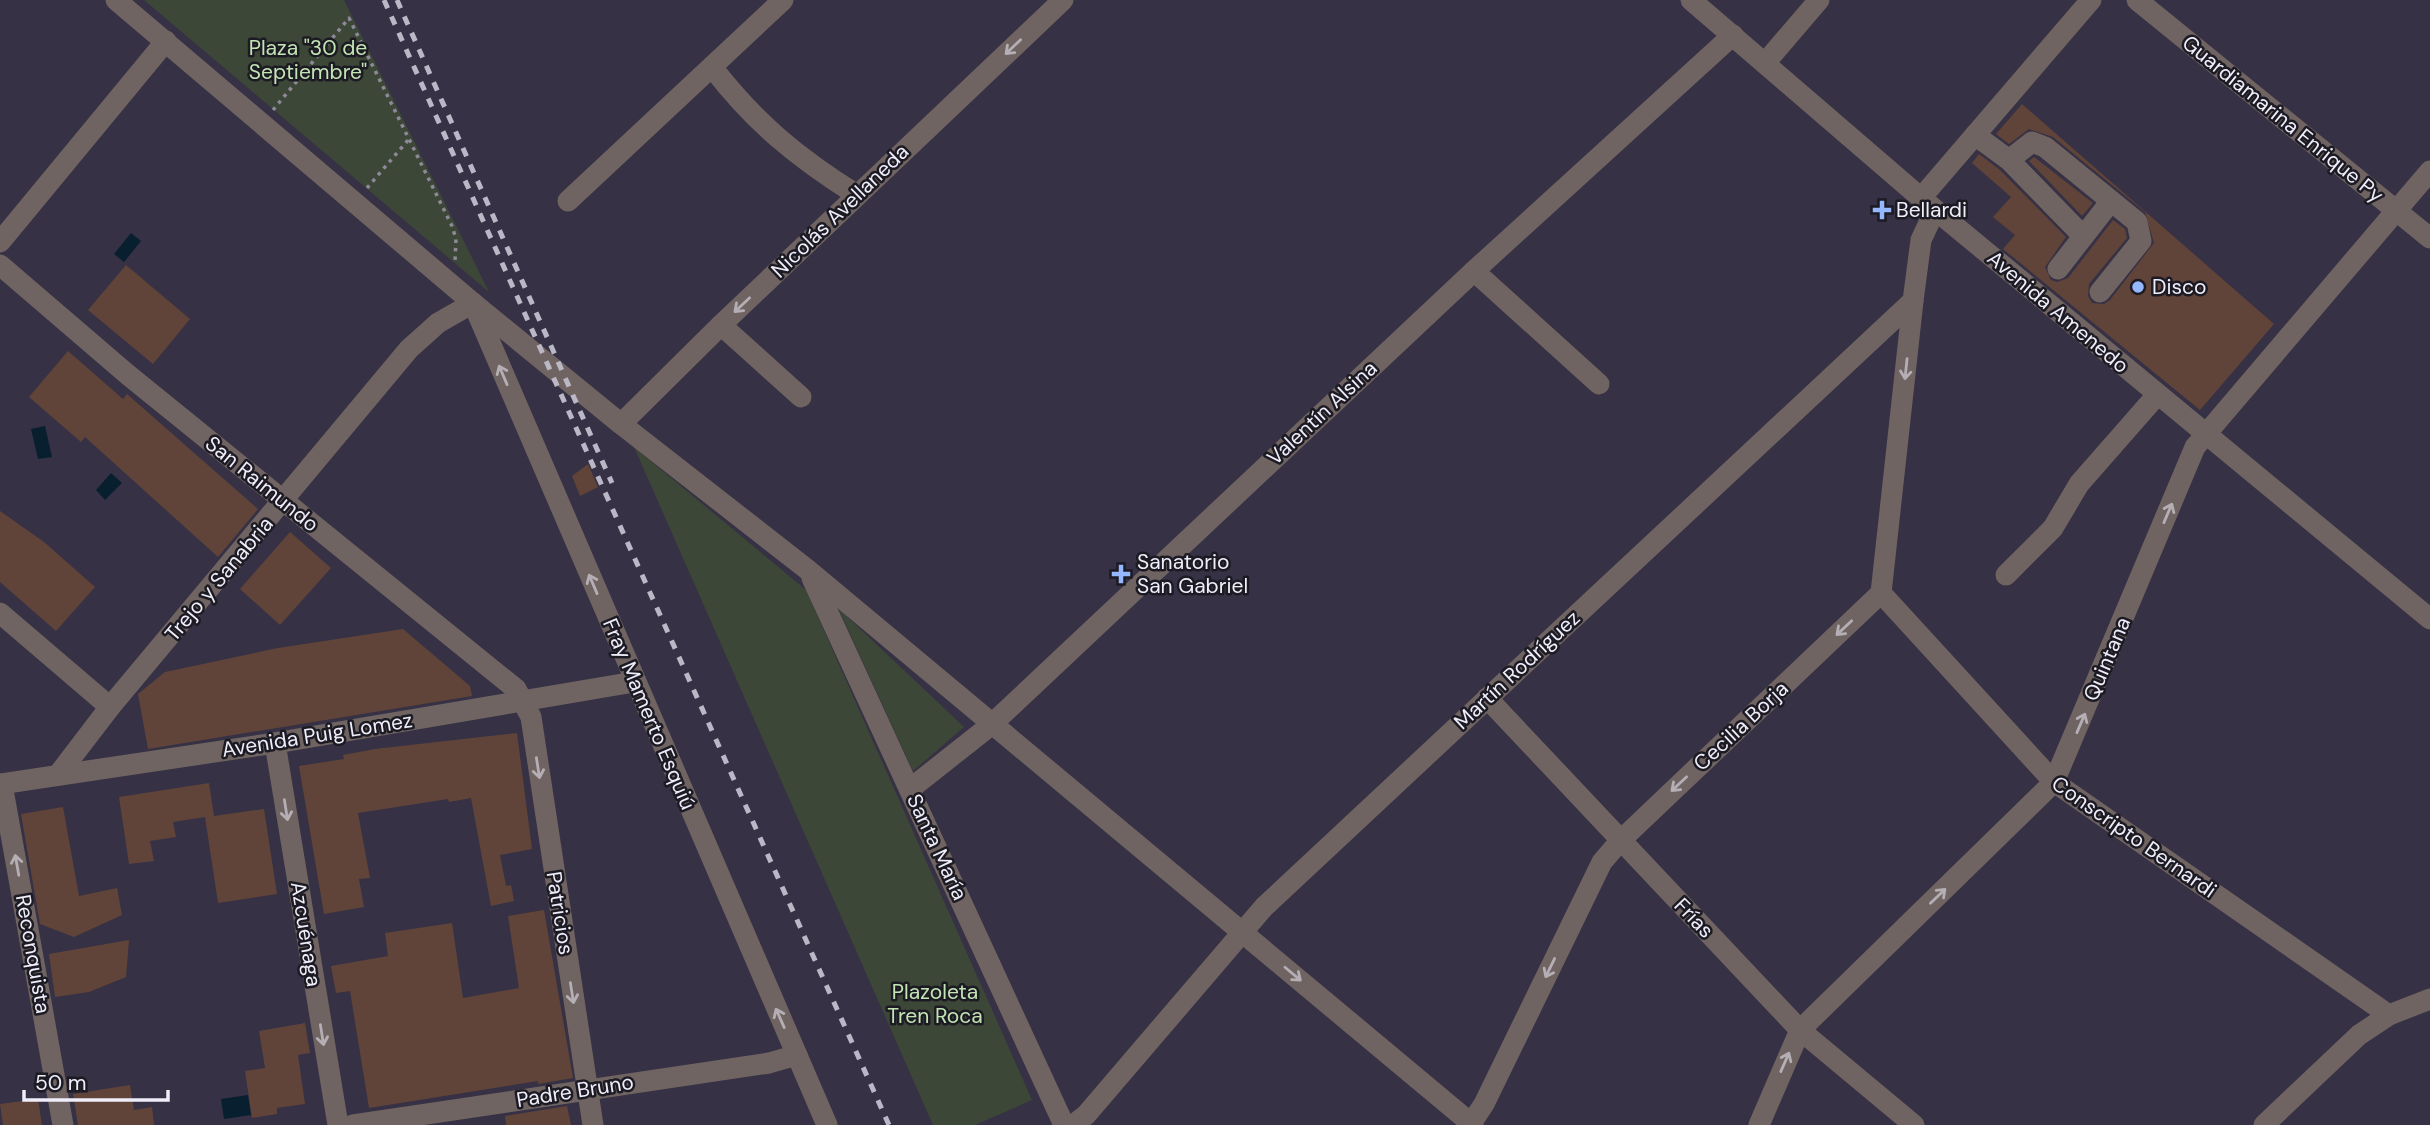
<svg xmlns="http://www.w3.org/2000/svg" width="2430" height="1125" viewBox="0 0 2430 1125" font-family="'DM Sans',sans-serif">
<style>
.green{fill:#3d4738}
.water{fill:#081f30}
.building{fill:#614439}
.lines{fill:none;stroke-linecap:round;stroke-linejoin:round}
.path{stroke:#8d8999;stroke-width:3.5;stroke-dasharray:3.5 5;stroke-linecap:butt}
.minor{stroke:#6f6461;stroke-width:21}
.rail{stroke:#bab8c6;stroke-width:5;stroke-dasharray:9 9;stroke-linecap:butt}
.oneway{stroke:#b5afb5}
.poi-dot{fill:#94b7fd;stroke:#1c1a23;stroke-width:2.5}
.labels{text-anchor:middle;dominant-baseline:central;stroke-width:5;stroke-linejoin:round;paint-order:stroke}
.park-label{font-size:21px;fill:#c3e4b3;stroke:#1c1a23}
.street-label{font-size:21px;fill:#efedf9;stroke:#1c1a23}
.poi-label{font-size:21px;fill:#efedf9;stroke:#1c1a23;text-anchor:start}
</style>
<rect width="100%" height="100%" fill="#363144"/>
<g class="green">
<path d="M144,0H344L489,292Z"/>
<path d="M634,447L806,590L1032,1100L975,1125H933Z"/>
<path d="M838,608L964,727L913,771Z"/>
</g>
<g class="water">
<path d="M131,233L141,241L124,262L114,254Z"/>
<path d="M45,426L52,457L38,459L31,429Z"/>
<path d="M111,473L122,483L105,500L96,490Z"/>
<path d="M248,1095L251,1115L224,1119L221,1099Z"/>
</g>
<g class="building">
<path d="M2022,104L2274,324L2200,410L2003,249L2015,235L1993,217L2011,197L1972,163L1979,154L2000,170L2066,237L2045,267L2051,280L2057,282L2068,278L2113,220L2125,229L2127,238L2089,284L2088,296L2092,303L2104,304L2110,300L2154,243L2145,212L2053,137L2029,129L2009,144L1996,134Z"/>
<path d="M2034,157L2093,203L2082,216L2029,161Z"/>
<path d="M126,265L190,319L153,364L88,310Z"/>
<path d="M68,351L123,399L127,394L258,509L218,557L85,437L81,442L29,397Z"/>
<path d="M588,464L598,487L580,496L572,476Z"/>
<path d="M0,511L44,542L95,587L56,631L0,582Z"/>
<path d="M290,532L331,568L280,625L240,589Z"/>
<path d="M403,629L470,686L472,696L148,749L138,694L165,672L278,648Z"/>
<path d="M517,733L532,849L500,855L506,886L511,885L514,901L491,906L471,798L449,802L448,799L358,813L370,878L359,879L364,907L324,914L299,766L344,759L343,755L375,749Z"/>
<path d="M209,783L214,816L264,809L277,894L218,903L205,817L173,822L176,837L150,841L154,861L129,864L119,797Z"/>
<path d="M63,807L79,896L117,888L122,915L74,937L40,924L21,814Z"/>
<path d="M544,910L573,1078L538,1084V1081L369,1108L350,991L336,993L331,966L388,956L385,933L452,923L463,998L519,988L508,916Z"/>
<path d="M129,940L126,977L89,992L55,997L49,954Z"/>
<path d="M305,1023L310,1053L298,1055L305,1104L277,1108V1114L252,1118L245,1071L265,1068L259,1031Z"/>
<path d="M130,1085L134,1110L152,1107L154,1125H78L73,1094Z"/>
<path d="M38,1099L42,1125H3L0,1104Z"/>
<path d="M567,1106L571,1125H506L505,1116Z"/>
</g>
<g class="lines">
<g class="path">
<path d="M273,110L349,18L452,226L456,239L455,261"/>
<path d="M367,188L409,139"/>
</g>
<g class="minor">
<path d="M116,0L473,303L621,424L808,570L1473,1125"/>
<path d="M1691,0L1921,198L2430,619"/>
<path d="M2137,0L2430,238"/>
<path d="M1765,63L1819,0"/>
<path d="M712,67C755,123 798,158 857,195"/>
<path d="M1975,135L2009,160L2083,236"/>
<path d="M2009,160L2032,142L2045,147L2137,222L2141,241L2100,292"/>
<path d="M1921,198L2091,0"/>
<path d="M568,201L783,0"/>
<path d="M0,242L166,41"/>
<path d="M0,265L127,374L516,689L531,717L593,1125"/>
<path d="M2058,269L2111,201"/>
<path d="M1474,271L1599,384"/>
<path d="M721,325L801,397"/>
<path d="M621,424L721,325L1063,0"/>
<path d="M2006,575L2053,528L2079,484L2157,395"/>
<path d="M812,578L1064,1125"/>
<path d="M1881,593L2054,782L2389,1015"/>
<path d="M0,613L110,707"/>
<path d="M1487,698L1800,1030L1914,1125"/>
<path d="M275,743L338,1125"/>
<path d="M58,775L110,707L409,349L438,323L473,303L827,1125"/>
<path d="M0,784L275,743L634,682"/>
<path d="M2,784L63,1125"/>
<path d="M910,789L991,725L1474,271L1733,35"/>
<path d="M353,1125L769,1063L797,1055"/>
<path d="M1073,1125L1086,1115L1264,907L1913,301L1921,240L1935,210"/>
<path d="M1470,1125L1484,1104L1602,862L1620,841L1881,593L1913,301"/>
<path d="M1759,1125L1800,1030L2054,782L2195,447L2430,171"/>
<path d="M2264,1125L2359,1035L2389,1015L2430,999"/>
</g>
<g class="rail">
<path d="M384,0L889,1125"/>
<path d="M397,0L612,483"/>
</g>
</g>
<defs><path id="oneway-shaft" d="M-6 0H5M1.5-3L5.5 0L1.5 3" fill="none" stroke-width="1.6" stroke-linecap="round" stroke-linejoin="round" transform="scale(1.75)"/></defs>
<g class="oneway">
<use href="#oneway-shaft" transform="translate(1013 47) rotate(136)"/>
<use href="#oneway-shaft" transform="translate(742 305) rotate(137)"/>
<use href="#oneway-shaft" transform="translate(1906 369) rotate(96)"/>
<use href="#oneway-shaft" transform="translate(503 375) rotate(-113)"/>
<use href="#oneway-shaft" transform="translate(2168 513) rotate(-67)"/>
<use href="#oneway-shaft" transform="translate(593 584) rotate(-113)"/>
<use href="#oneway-shaft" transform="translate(1844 628) rotate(137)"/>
<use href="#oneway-shaft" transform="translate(2081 723) rotate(-67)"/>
<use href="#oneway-shaft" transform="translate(538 768) rotate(81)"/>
<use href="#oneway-shaft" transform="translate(1679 784) rotate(137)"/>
<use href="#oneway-shaft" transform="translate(286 810) rotate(81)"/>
<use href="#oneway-shaft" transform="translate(17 865) rotate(-100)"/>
<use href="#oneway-shaft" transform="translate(1938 896) rotate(-44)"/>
<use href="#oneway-shaft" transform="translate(1550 968) rotate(116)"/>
<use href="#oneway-shaft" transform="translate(1293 974) rotate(40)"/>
<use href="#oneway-shaft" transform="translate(572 993) rotate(81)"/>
<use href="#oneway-shaft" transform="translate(780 1018) rotate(-114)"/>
<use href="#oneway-shaft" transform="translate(322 1035) rotate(81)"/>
<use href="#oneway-shaft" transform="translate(1785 1062) rotate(-66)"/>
</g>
<g class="poi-dot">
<path d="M1878.5 199.5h7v7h7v7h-7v7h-7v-7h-7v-7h7z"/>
<circle cx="2138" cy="287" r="7"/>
<path d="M1117.5 563.5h7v7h7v7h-7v7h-7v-7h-7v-7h7z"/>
</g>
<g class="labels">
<g class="park-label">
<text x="308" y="48">Plaza "30 de<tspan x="308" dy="24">Septiembre"</tspan></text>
<text x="935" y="992">Plazoleta<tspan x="935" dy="24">Tren Roca</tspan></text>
</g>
<g class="street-label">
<text transform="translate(2283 119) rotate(39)">Guardiamarina Enrique Py</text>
<text transform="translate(840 211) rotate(-44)">Nicolás Avellaneda</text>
<text transform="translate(2058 312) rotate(40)">Avenida Amenedo</text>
<text transform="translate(1322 413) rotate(-43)">Valentín Alsina</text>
<text transform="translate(262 484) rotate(39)">San Raimundo</text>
<text transform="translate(219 579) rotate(-50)">Trejo y Sanabria</text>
<text transform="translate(2107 659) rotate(-67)">Quintana</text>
<text transform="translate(1517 670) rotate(-43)">Martín Rodríguez</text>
<text transform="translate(649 714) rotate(67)">Fray Mamerto Esquiú</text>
<text transform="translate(1741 726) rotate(-43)">Cecilia Borja</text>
<text transform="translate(317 735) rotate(-9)">Avenida Puig Lomez</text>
<text transform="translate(2134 837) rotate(35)">Conscripto Bernardi</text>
<text transform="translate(937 847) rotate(65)">Santa María</text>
<text transform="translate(560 913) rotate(81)">Patricios</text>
<text transform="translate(1694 918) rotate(46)">Frías</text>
<text transform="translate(306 934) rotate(81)">Azcuénaga</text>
<text transform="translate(33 954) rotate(80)">Reconquista</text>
<text transform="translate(575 1091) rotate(-9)">Padre Bruno</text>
</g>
<g class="poi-label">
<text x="1896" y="210">Bellardi</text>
<text x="2152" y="287">Disco</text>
<text x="1137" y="562">Sanatorio<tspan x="1137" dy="24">San Gabriel</tspan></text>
</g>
</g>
<path d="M24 1090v10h144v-10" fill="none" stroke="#efedf9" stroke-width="3.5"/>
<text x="35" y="1090" font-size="21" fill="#efedf9" stroke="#1c1a23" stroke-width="5" paint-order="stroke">50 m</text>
</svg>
